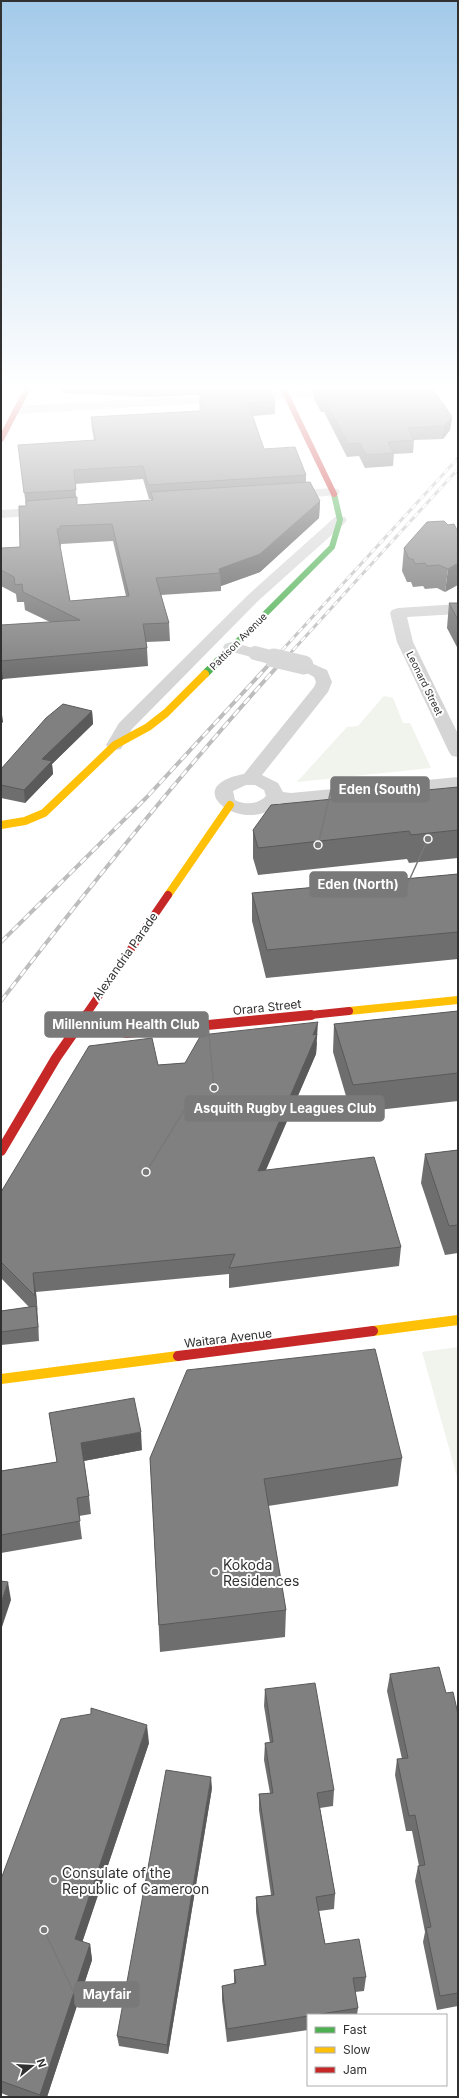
<svg xmlns="http://www.w3.org/2000/svg" width="459" height="2098" viewBox="0 0 459 2098" font-family="Inter,sans-serif">
<style>
.green{fill:#f1f3ed}
.lines{fill:none;stroke-linecap:round;stroke-linejoin:round}
.street{fill:#d5d5d5;fill-rule:evenodd}
.fast-far1{stroke:#4caf50;stroke-width:6}
.fast{stroke:#4caf50;stroke-width:8}
.slow-far1{stroke:#ffc107;stroke-width:8}
.slow{stroke:#ffc107;stroke-width:10}
.jam-far2{stroke:#c62828;stroke-width:6}
.jam-far1{stroke:#c62828;stroke-width:8}
.jam{stroke:#c62828;stroke-width:10}
.rail-far1-casing{stroke:#bdbdbd;stroke-width:3}
.rail-casing{stroke:#bdbdbd;stroke-width:4}
.rail-far1{stroke:#fff;stroke-width:2;stroke-dasharray:6;stroke-linecap:butt}
.rail{stroke:#fff;stroke-width:2.5;stroke-dasharray:8;stroke-linecap:butt}
.street-bridge-far1{stroke:#d5d5d5;stroke-width:14}
.street-bridge{stroke:#d5d5d5;stroke-width:19}
.wall{fill:#6e6e6e;fill-rule:evenodd}
.shaded-wall{fill:#5a5a5a}
.building{fill:#808080;stroke:#5a5a5a;fill-rule:evenodd}
.poi-dot{fill:#797979;stroke:#fff;stroke-width:1.5}
.labels{text-anchor:middle;dominant-baseline:central;stroke-width:4;stroke-linejoin:round;paint-order:stroke}
.far-street-label{font-size:10px;fill:#313131;stroke:#fff}
.street-label{font-size:12px;fill:#313131;stroke:#fff}
.near-poi-label{font-size:14px;fill:#313131;stroke:#fff;text-anchor:start}
.leader{fill:none;stroke:#797979;stroke-width:1.5}
.callout-dot{fill:#797979;stroke:#fff;stroke-width:1.5}
.callout{fill:#797979;stroke:#797979;stroke-width:1.5}
.callout-label{font-size:13px;text-anchor:middle;font-weight:bold;fill:#fff}
</style>
<rect width="100%" height="100%" fill="#fff"/>
<g class="green">
<path d="M384,696L393,698L403,723H410L431,768L297,782L347,727L358,726Z"/>
<path d="M458,1347V1480L422,1352Z"/>
</g>
<g class="lines">
<g class="street">
<path d="M400,386H458V389L403,393L397,389Z"/>
<path d="M345,388L351,392L349,395L16,414L10,410L16,406Z"/>
<path d="M333,488L338,489L340,492L338,495L286,499L281,498L279,495L281,492L286,491Z"/>
<path d="M49,507L54,508L56,511L54,514L1,518V510Z"/>
<path d="M340,516L345,517L347,520L345,523L258,601L132,729L121,749L115,750L109,749L106,745L119,723L248,595L335,517Z"/>
<path d="M458,604V614L407,617L413,642L458,734V757L452,756L449,752L397,642L390,613L392,610L398,608Z"/>
<path d="M231,642L261,650L263,653L261,656L255,658L225,650L223,647L225,644Z"/>
<path d="M304,660L327,670L332,682L328,692L262,775L278,783L283,792L291,793L458,777V787L291,805L279,803C247,838 174,787 244,774L314,687L316,682L314,677L298,668L296,665L298,662ZM246,785H255L264,790L266,796C257,805 245,805 235,800L233,791Z"/>
</g>
<path class="fast-far1" d="M220,659L332,547L340,520L334,494"/>
<path class="fast" d="M205,674L221,658"/>
<g class="slow-far1">
<path d="M1,825L25,821L44,813L115,745L148,727L166,713L205,674"/>
<path d="M168,895L230,805"/>
<path d="M349,1011L458,1000"/>
</g>
<g class="slow">
<path d="M373,1331L458,1320"/>
<path d="M1,1379L178,1356"/>
</g>
<g class="jam-far2">
<path d="M282,386L334,494"/>
<path d="M1,439L29,386"/>
</g>
<g class="jam-far1">
<path d="M85,1016L168,895"/>
<path d="M301,1016L349,1011"/>
</g>
<g class="jam">
<path d="M81,1021L126,1033L311,1015"/>
<path d="M1,1151L56,1058L86,1015"/>
<path d="M178,1356L373,1331"/>
</g>
<g class="rail-far1-casing">
<g id="rail-far1">
<path d="M274,659L458,458"/>
<path d="M285,659L458,469"/>
</g>
</g>
<g class="rail-casing">
<g id="rail">
<path d="M1,942L146,798L275,658"/>
<path d="M1,1001C92,883 185,768 285,658"/>
</g>
</g>
<use href="#rail-far1" class="rail-far1"/>
<use href="#rail" class="rail"/>
<path class="street-bridge-far1" d="M255,653L278,659"/>
<path class="street-bridge" d="M274,658L304,665"/>
</g>
<g class="wall">
<path d="M60,386H264V389L275,402V414L253,416L264,449L306,475V482L320,501L319,518L260,572L221,586V591L161,595L169,623L170,641L146,642L147,648L148,666L3,679L1,681V625L50,622L25,610L24,602H17L16,594L1,586V548L20,547L26,506L18,445L94,440L92,430L91,417L200,411V395L148,397L61,393ZM143,479L149,499H151V500L77,505L75,484ZM113,541L126,596L70,601L60,546H61V544Z"/>
<path d="M308,386H431L452,417L450,430L443,439L414,440L413,453L394,454L393,466L365,468L359,456L347,457L324,412H321L314,399V388L309,389Z"/>
<path d="M454,524L445,592L437,588L425,589L423,586L413,587L411,582H407L402,571L404,548L448,525Z"/>
<path d="M449,603H458V649L447,628Z"/>
<path d="M92,711L93,724L52,764L53,774L25,803L1,798V769Z"/>
<path d="M458,787V858L409,863L407,859L258,875L253,858V830Z"/>
<path d="M458,874V959L266,978L252,921V893Z"/>
<path d="M458,1011V1101L351,1113L333,1052L334,1024Z"/>
<path d="M317,1042L316,1054L266,1170L401,1247L399,1266L229,1288V1274L36,1292L39,1341L1,1345V1311L29,1307L1,1278V1192L158,1065L185,1063Z"/>
<path d="M458,1150V1253L445,1255L421,1183L425,1154Z"/>
<path d="M49,1413L142,1450L84,1461L89,1496L91,1514L79,1516L82,1539L1,1553V1471L57,1462Z"/>
<path d="M150,1458H402L398,1486L268,1506L286,1610L285,1637L160,1652Z"/>
<path d="M390,1674L446,1693L458,1714V2006L437,2010L423,1942L425,1932L415,1881L418,1866H419L412,1831H406L395,1775L397,1759H402L387,1691Z"/>
<path d="M265,1689L334,1790L333,1806L320,1808L335,1894L334,1909L319,1911L325,1944L366,1977L364,1991L355,1992L358,2008L357,2015H308V2030L227,2042L222,2000V1986L234,1984V1970L264,1965L256,1912V1897L271,1895L259,1810V1794L270,1793L264,1760L265,1743H270L264,1706Z"/>
<path d="M149,1743L82,1942L90,1944L92,1960L47,2097H11L1,2093V1879Z"/>
<path d="M212,1788L168,2054L119,2046L117,2036Z"/>
</g>
<g class="shaded-wall">
<path d="M452,417L450,430L443,439L444,426Z"/>
<path d="M320,501L319,518L260,572L221,586L220,573L219,569Z"/>
<path d="M458,563V585L445,592L448,569Z"/>
<path d="M1,661L3,679L1,681Z"/>
<path d="M1,707L3,722L1,724Z"/>
<path d="M92,711L93,724L52,764L53,774L25,803L24,790L42,759Z"/>
<path d="M318,1022L316,1054L257,1190L258,1171Z"/>
<path d="M33,1273L36,1292L38,1315L35,1296Z"/>
<path d="M36,1306L38,1320L39,1341L38,1327Z"/>
<path d="M141,1432L142,1450L83,1461L81,1443Z"/>
<path d="M8,1582L11,1600L1,1630V1603Z"/>
<path d="M147,1725L149,1743L78,1955L75,1939Z"/>
<path d="M211,1777L212,1788L168,2054L167,2045Z"/>
<path d="M90,1944L92,1960L47,2097H40V2095Z"/>
</g>
<g class="building">
<path d="M314,386H431L452,417L444,426L408,428L414,440L388,442L394,453L366,455L360,443L348,444L324,399H321Z"/>
<path d="M269,388L275,402L248,403L264,449L295,447L306,475L148,485L143,466L74,470L76,490L24,493L18,445L96,440L91,417L200,411V392Z"/>
<path d="M310,482L320,501L260,554L219,569L220,573L156,578L169,623L143,624L147,648L1,661V625L80,620L23,592L22,584L15,585L14,577L1,570V548H2L20,547L19,506H26V501L77,497V505L153,500L151,492ZM112,524L129,596L70,601L57,529H60V526Z"/>
<path d="M444,521L448,525L454,524L458,532V563L448,569L439,565L427,566L425,563L415,564L413,559H409L404,548L427,522Z"/>
<path d="M449,603H458V620Z"/>
<path d="M63,704L92,711L42,759L52,761L24,790L1,785V769L46,718Z"/>
<path d="M458,787V830L411,835L409,831L258,848L253,830L271,805Z"/>
<path d="M458,874V932L267,950L252,893Z"/>
<path d="M458,1011V1073L353,1085L334,1024Z"/>
<path d="M318,1022L313,1035L317,1034L258,1171L374,1157L401,1247L229,1268L235,1254L33,1273L35,1296L1,1262V1192L89,1046L152,1038L158,1065L185,1063L201,1035Z"/>
<path d="M458,1150V1225L449,1226L425,1154Z"/>
<path d="M36,1306L38,1327L1,1332V1311Z"/>
<path d="M375,1349L402,1458L264,1479L286,1610L159,1625L150,1458L187,1370Z"/>
<path d="M134,1398L141,1432L81,1443L89,1496L77,1498L80,1521L1,1535V1471L57,1462L49,1413Z"/>
<path d="M1,1581L8,1582L1,1603Z"/>
<path d="M439,1667L446,1693L453,1692L458,1714V1993L440,1996L426,1928L431,1927L418,1866L425,1865L415,1815L409,1816L397,1759L408,1758L390,1674Z"/>
<path d="M315,1683L334,1790L317,1793L335,1894L316,1897L325,1944L359,1939L366,1977L353,1978L358,2008L315,2015H308V2016L227,2029L222,1986L236,1983L234,1970L266,1965L256,1897L274,1895L259,1794L273,1793L265,1743L273,1742L265,1689Z"/>
<path d="M91,1708L147,1725L75,1939L90,1944L40,2095L1,2081V1879L61,1719L91,1714Z"/>
<path d="M166,1770L211,1777L167,2045L117,2036Z"/>
</g>
<linearGradient id="sky" x2="0" y2="1"><stop stop-color="#a3caea"/><stop offset="0.57" stop-color="#fff"/><stop offset="1" stop-color="#fff" stop-opacity="0"/></linearGradient>
<rect width="459" height="680" fill="url(#sky)"/>
<g class="poi-dot">
<circle cx="215" cy="1572" r="4"/>
<circle cx="54" cy="1880" r="4"/>
</g>
<g class="labels">
<g class="far-street-label">
<text transform="translate(238 641) rotate(-45)">Pattison Avenue</text>
<text transform="translate(425 683) rotate(64)">Leonard Street</text>
</g>
<g class="street-label">
<text transform="translate(125 956) rotate(-55)">Alexandria Parade</text>
<text transform="translate(267 1007) rotate(-6)">Orara Street</text>
<text transform="translate(228 1338) rotate(-7)">Waitara Avenue</text>
</g>
<g class="near-poi-label">
<text x="223" y="1564">Kokoda<tspan x="223" dy="16">Residences</tspan></text>
<text x="62" y="1872">Consulate of the<tspan x="62" dy="16">Republic of Cameroon</tspan></text>
</g>
</g>
<path class="leader" d="M318 845L331 790M428 839L407 885M214 1088L208 1024M146 1172L185 1109M44 1930L75 1995"/>
<g class="callout-dot">
<circle cx="318" cy="845" r="4"/>
<circle cx="428" cy="839" r="4"/>
<circle cx="214" cy="1088" r="4"/>
<circle cx="146" cy="1172" r="4"/>
<circle cx="44" cy="1930" r="4"/>
</g>
<g class="callout">
<rect x="331" y="777" width="98" height="25" rx="4"/>
<rect x="310" y="872" width="97" height="25" rx="4"/>
<rect x="45" y="1012" width="163" height="25" rx="4"/>
<rect x="185" y="1096" width="199" height="25" rx="4"/>
<rect x="75" y="1982" width="64" height="25" rx="4"/>
</g>
<g class="callout-label">
<text x="380" y="794">Eden (South)</text>
<text x="358" y="889">Eden (North)</text>
<text x="126" y="1029">Millennium Health Club</text>
<text x="285" y="1113">Asquith Rugby Leagues Club</text>
<text x="107" y="1999">Mayfair</text>
</g>
<rect width="459" height="2098" fill="none" stroke="#313131" stroke-width="4"/>
<rect x="307" y="2014" width="140" height="72" fill="#ffffff" stroke="#adadad"/>
<rect x="315" y="2027" width="20" height="6" fill="#4caf50" stroke="#adadad"/>
<text x="343" y="2034" font-size="12" fill="#313131">Fast</text>
<rect x="315" y="2047" width="20" height="6" fill="#ffc107" stroke="#adadad"/>
<text x="343" y="2054" font-size="12" fill="#313131">Slow</text>
<rect x="315" y="2067" width="20" height="6" fill="#c62828" stroke="#adadad"/>
<text x="343" y="2074" font-size="12" fill="#313131">Jam</text>
<g transform="translate(32 2066) rotate(72)" stroke="#ffffff" stroke-width="3" paint-order="stroke">
<path d="M0-3L7 15L0 10L-7 15Z" fill="#313131"/>
<text y="-6" font-size="11" font-weight="bold" text-anchor="middle" fill="#313131">N</text>
</g>
</svg>
